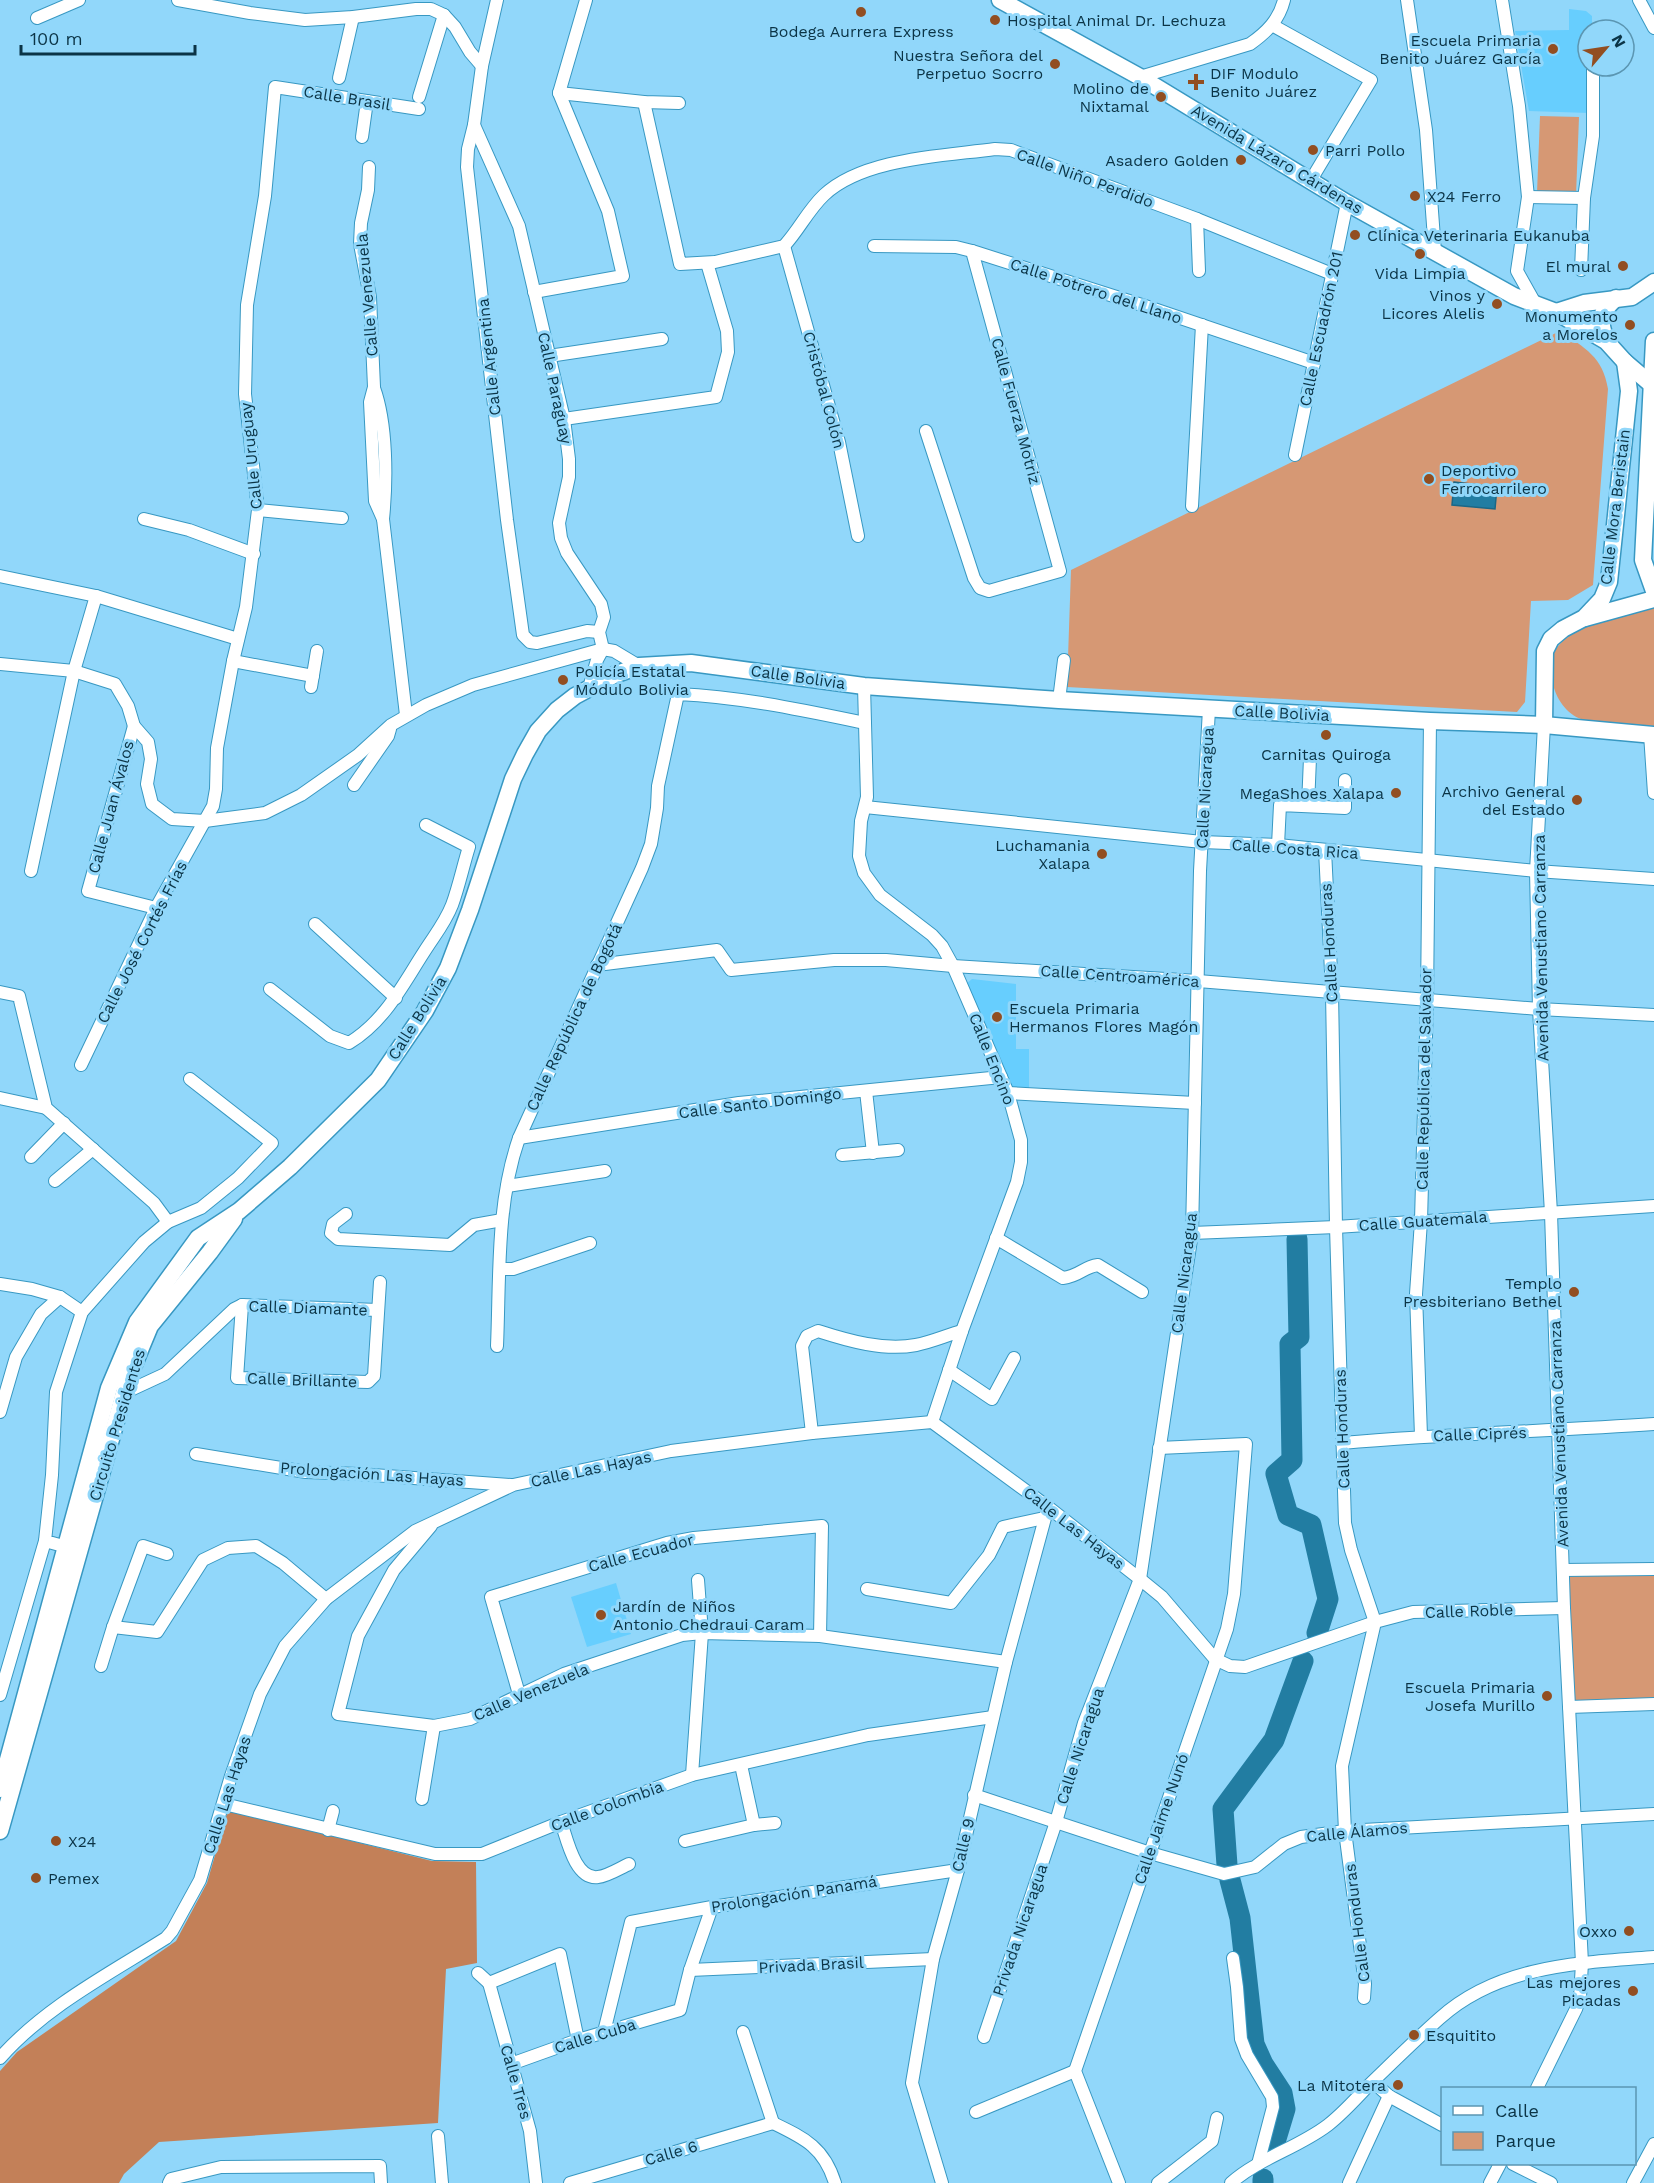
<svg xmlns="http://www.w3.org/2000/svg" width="1654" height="2183" viewBox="0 0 1654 2183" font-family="'Work Sans',sans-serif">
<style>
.built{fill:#67cefe}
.green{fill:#d69874}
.forest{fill:#c38058}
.water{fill:#227da2;stroke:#1b6786;stroke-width:1.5}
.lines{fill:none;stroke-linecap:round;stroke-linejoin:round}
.river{stroke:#227da2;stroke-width:21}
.street-casing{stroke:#3898c2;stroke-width:14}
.secondary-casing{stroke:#3898c2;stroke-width:19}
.street{stroke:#fff;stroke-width:12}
.secondary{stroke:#fff;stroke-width:16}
.poi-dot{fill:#924e21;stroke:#91d7fa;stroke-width:2}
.labels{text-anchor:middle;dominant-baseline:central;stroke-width:6;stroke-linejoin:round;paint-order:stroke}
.poi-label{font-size:16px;fill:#0b3446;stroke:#91d7fa;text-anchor:end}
.street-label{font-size:16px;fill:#0b3446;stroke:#91d7fa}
</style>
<rect width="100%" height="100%" fill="#91d7fa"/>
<g class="built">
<path d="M1569,9L1586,11L1592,16V30H1588L1589,113L1529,111L1515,31L1569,30Z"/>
<path d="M972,979L1016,984V1049H1029V1092L1009,1090L966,984Z"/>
<path d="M616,1583L631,1634L587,1647L571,1597Z"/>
</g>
<g class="green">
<path d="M1540,116L1579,117L1576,195L1537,193Z"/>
<path d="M1560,331C1585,348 1603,357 1608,389L1593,585L1568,600L1531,601L1525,702L1517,712L1067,687L1071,570Z"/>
<path d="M1647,608H1654V726C1638,725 1593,725 1581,719C1567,714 1556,699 1553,684C1551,674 1549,663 1554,653C1565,626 1622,616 1647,608Z"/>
<path d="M1654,1569V1704L1569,1707L1563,1570Z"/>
</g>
<path class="forest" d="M228,1810L432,1861L476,1862L477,1963L446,1969L438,2123L159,2142L124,2174L119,2183H0V2071L17,2052L176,1941L207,1883Z"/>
<path class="water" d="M1454,482L1497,487L1495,509L1452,505Z"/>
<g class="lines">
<g class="river">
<path d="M1297,1239L1299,1337L1290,1344L1292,1460L1276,1474L1288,1515L1311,1525L1328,1599L1317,1633"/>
<path d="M1227,1865L1223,1809L1274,1740L1303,1661"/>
<path d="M1230,1880L1240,1918L1254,2044L1263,2064L1282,2093L1285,2109L1275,2142"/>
<path d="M1263,2183V2179"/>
</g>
<g class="street-casing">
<g id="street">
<path d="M178,0L250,13L305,20L353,17L416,9H431L444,15L455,27L470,52L482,66"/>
<path d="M497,0L482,66L474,125L468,149L467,167L507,520L523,635L530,642L537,643L587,631L599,632"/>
<path d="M1407,0L1426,130L1435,252"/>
<path d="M1502,0L1519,106L1528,197L1517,271L1536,305"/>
<path d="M1639,0L1654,28"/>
<path d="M37,18L79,0"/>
<path d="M1272,25L1371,80L1311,180"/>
<path d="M1140,77L1250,44C1267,32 1279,20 1284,0"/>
<path d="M339,78L353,17"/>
<path d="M559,93L644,102L679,103"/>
<path d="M419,97L444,15"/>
<path d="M644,102L680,264L715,262L784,246C799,230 808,210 824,195C863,158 944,156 995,149L1011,150L1197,219L1332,274"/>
<path d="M474,125L519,226L564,419L569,459V477L559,523L561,538L567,553L601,604L604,617L599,632L603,649L597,660L589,688"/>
<path d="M362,137L367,101"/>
<path d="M369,167L368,190L361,223L360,244L370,297L374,387L370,402L375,501L383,519"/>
<path d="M1528,197L1584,198"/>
<path d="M1197,219L1199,271"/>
<path d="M784,246L839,442L858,536"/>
<path d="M874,246L956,247L972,251L1148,307L1314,363"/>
<path d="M1581,270L1584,198L1593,136V66"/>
<path d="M534,292L623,276L608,211L559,93L586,0"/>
<path d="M549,356L662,339"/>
<path d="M374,388C387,424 387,480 383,519L406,715"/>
<path d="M564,419L716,397L728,352L727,331L707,263"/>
<path d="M926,431L974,578L980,588L989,591L1060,571L972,251"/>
<path d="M1295,455L1347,203"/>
<path d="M1192,506L1202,325"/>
<path d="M258,510L342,518"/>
<path d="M144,519L189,530L254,554"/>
<path d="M0,576L96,596L238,639"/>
<path d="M233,661L313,676"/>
<path d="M0,664L74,671L115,684L128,706L134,726L148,742L151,759L147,784L152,804L172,819L205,821L265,813L301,795L358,755L391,725L426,705L473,685L603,649L614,651L639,666"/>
<path d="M864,686L867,797L861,821L859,856L864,873L880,895L932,935L942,946L953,966L1008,1093L1021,1140V1162L1017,1182L962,1331L932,1422"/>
<path d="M311,687L317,651"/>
<path d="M1059,700L1064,660"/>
<path d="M134,726L88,891L156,908"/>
<path d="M1650,734L1654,793"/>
<path d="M354,785L388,736L390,729"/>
<path d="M1308,806L1310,758"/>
<path d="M865,807L1202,842L1278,845L1536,871L1654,879"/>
<path d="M1278,845L1280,805L1345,808V780"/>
<path d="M1325,850L1332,992L1336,1227L1345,1523L1351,1550L1375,1622L1342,1766L1345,1831L1365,1984L1364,1998"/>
<path d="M31,871L74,671L96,596"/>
<path d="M315,924L396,998"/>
<path d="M597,965L717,950L731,970L834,960H886L953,966L1198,981L1539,1009L1654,1015"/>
<path d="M270,989L330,1036L349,1043C385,1021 402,986 424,952C434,936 445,923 452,905C459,886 463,866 469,847L426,825"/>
<path d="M0,992L19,996L46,1108L154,1203L168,1222"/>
<path d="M81,1065L156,908L213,806L216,789L217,748L233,661L246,607L258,510L245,394L247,305L265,196L275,87L419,109"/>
<path d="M866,1091L873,1153"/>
<path d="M1008,1093L1195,1103"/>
<path d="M0,1098L46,1108"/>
<path d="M519,1138L739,1103L1001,1077"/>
<path d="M842,1155L898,1150"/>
<path d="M31,1157L64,1123"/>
<path d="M55,1181L93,1149"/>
<path d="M507,1186L605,1171"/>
<path d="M346,1214L333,1224L331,1233L338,1239L450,1245L474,1225L502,1220"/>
<path d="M1192,1233L1336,1227L1654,1206"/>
<path d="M996,1238L1063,1278C1080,1276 1083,1267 1098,1265L1142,1292"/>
<path d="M500,1269H513L590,1243"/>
<path d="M0,1284L32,1289L60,1297L82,1312"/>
<path d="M242,1305L237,1378L368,1382L374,1376L380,1282"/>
<path d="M497,1346C500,1277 496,1204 519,1138L642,868L651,844L657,808L658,786L678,694C742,697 802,710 865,723"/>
<path d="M949,1370L992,1399L1014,1358"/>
<path d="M124,1393L165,1374L234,1309L242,1305L378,1310"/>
<path d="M0,1412L16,1357L41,1314L60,1297"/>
<path d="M812,1433L802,1346L807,1336L818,1331C849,1341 884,1351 916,1345C932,1342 947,1335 962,1331"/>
<path d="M1421,1436L1416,1294L1421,1221L1427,999L1430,721"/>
<path d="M1342,1443C1446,1434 1550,1431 1654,1424"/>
<path d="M196,1454L306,1472L359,1474L511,1485"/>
<path d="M431,1526L394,1570L358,1636L338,1714L434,1726L470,1719L564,1674L682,1635L702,1633L820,1636L1006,1662"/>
<path d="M67,1547L45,1541L52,1475L56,1392L82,1312L144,1242L168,1222L201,1208L238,1178L272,1143L190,1079"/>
<path d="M1563,1570L1654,1569"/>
<path d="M867,1589L951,1603L989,1555L1003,1527L1044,1518"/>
<path d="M113,1627L157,1632L203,1560L228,1548L256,1546L283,1563L326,1599"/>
<path d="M101,1666L113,1627L143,1546L167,1554"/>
<path d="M519,1694L491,1597L667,1543L694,1538L822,1526L820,1636"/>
<path d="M0,1695L45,1541"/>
<path d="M1569,1707L1654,1704"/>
<path d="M741,1765L754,1825"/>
<path d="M692,1775L702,1633L698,1580"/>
<path d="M974,1795L1150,1853L1224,1874L1255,1867L1284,1844L1301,1837L1345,1831L1654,1814"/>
<path d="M422,1799L434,1726"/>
<path d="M224,1804L435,1854H482L561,1822L692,1775L868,1735L993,1717"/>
<path d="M561,1822C567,1839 575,1880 598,1877C608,1876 620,1868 629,1864"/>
<path d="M328,1830L333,1811"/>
<path d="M685,1841L754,1825L775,1823"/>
<path d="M1233,1958L1237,1987L1241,2039L1247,2055L1272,2097L1273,2107L1258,2164"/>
<path d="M690,1970L933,1959"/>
<path d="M478,1973L489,1983"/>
<path d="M489,1983L530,2131L536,2183"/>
<path d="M489,1983L560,1954L578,2040"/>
<path d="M604,2032L631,1922L712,1907L958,1870"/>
<path d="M743,2032L773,2123"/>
<path d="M984,2037L1056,1822L1084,1723L1140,1579L1192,1233L1200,871L1209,709"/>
<path d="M0,2058C45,2007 109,1974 166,1938L172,1931L200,1880L231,1776L260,1694L285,1646L326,1599L415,1531L513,1485L671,1451L812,1433L932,1422L1048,1507L1140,1579L1162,1597L1215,1659L1230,1666L1245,1667L1375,1622L1413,1612L1564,1608"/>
<path d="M511,2064L578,2040L680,2010L690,1970L712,1907"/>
<path d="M1373,2082L1389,2096L1442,2125"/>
<path d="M1537,2088L1576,2009L1580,1997L1582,1963L1564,1608L1551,1213L1539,1009L1536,871L1544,725"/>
<path d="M976,2112L1075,2071"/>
<path d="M773,2123C804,2138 824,2147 835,2183"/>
<path d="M438,2136L442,2183"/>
<path d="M1513,2164L1551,2183"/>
<path d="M169,2183L171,2179L221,2167L380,2166L381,2183"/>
<path d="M570,2183L773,2123"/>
<path d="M942,2183L912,2083L933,1959L958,1870L1006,1662L1048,1507"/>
<path d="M1119,2183L1075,2071L1227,1629L1234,1594L1246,1444L1159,1448"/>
<path d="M1158,2183L1212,2141L1217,2118"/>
<path d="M1231,2183C1259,2158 1298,2148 1328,2125C1342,2114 1355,2100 1367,2087C1391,2064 1415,2040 1440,2018C1499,1965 1579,1963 1654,1957"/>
<path d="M1349,2183L1389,2096"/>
<path d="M1490,2183L1500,2164"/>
<path d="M1633,2183L1654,2144"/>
</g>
</g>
<g class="secondary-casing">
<g id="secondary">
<path d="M1000,0L1140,77L1347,203L1514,296L1556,312L1606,341L1625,362L1652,385"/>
<path d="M1556,312L1584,303L1632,297L1654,282"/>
<path d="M1606,341C1599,319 1598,315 1616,298"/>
<path d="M1654,341L1643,560L1654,591"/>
<path d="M1585,618L1654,599"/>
<path d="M1544,725L1545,651L1551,639L1563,629L1584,618L1602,599L1609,582L1629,391L1625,362"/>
<path d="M0,1789L109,1388L137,1322L198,1238L239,1211L290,1167L378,1080L425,1011L448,968L470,910L513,779L525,754L538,731L557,710L575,696L614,675L639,666L691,663L864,686L1059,700L1430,721L1544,725L1654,735"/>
<path d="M0,1831L128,1379L150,1326L210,1252L234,1219"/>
</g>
</g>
<use href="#street" class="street"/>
<use href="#secondary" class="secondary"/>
</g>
<g class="poi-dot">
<circle cx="861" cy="12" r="6"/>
<circle cx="995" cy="20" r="6"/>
<circle cx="1553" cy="49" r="6"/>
<circle cx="1055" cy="64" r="6"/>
<path d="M1193 73h6v6h6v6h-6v6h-6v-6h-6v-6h6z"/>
<circle cx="1161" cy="97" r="6"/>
<circle cx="1313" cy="150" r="6"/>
<circle cx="1241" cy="160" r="6"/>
<circle cx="1415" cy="196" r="6"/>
<circle cx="1355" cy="235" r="6"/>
<circle cx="1420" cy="254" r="6"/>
<circle cx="1623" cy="266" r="6"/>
<circle cx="1497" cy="304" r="6"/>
<circle cx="1630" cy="325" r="6"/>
<circle cx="1429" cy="479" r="6"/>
<circle cx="563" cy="680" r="6"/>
<circle cx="1326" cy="735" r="6"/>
<circle cx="1396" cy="793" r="6"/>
<circle cx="1577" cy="800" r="6"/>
<circle cx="1102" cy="854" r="6"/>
<circle cx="997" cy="1017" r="6"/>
<circle cx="1574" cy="1292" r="6"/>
<circle cx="601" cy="1615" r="6"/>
<circle cx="1547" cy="1696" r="6"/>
<circle cx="56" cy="1841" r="6"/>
<circle cx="36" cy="1878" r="6"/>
<circle cx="1629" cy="1931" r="6"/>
<circle cx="1633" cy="1991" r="6"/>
<circle cx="1414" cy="2035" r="6"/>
<circle cx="1398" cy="2085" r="6"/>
</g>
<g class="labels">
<g class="poi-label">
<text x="1007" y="20" text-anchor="start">Hospital Animal Dr. Lechuza</text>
<text x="861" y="31" text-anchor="middle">Bodega Aurrera Express</text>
<text x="1541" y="40">Escuela Primaria<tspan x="1541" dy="18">Benito Juárez García</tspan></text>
<text x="1043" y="55">Nuestra Señora del<tspan x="1043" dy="18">Perpetuo Socrro</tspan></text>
<text x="1210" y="73" text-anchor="start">DIF Modulo<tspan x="1210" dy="18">Benito Juárez</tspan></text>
<text x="1149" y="88">Molino de<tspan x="1149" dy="18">Nixtamal</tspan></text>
<text x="1325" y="150" text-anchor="start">Parri Pollo</text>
<text x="1229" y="160">Asadero Golden</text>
<text x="1427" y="196" text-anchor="start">X24 Ferro</text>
<text x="1367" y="235" text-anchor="start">Clínica Veterinaria Eukanuba</text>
<text x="1611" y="266">El mural</text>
<text x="1420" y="273" text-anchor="middle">Vida Limpia</text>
<text x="1485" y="295">Vinos y<tspan x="1485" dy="18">Licores Alelis</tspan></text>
<text x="1618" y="316">Monumento<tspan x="1618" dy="18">a Morelos</tspan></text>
<text x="1441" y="470" text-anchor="start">Deportivo<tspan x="1441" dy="18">Ferrocarrilero</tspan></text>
<text x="575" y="671" text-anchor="start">Policía Estatal<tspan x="575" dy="18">Módulo Bolivia</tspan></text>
<text x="1326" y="754" text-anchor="middle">Carnitas Quiroga</text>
<text x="1565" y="791">Archivo General<tspan x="1565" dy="18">del Estado</tspan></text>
<text x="1384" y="793">MegaShoes Xalapa</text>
<text x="1090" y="845">Luchamania<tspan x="1090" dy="18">Xalapa</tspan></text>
<text x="1009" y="1008" text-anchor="start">Escuela Primaria<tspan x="1009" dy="18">Hermanos Flores Magón</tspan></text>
<text x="1562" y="1283">Templo<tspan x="1562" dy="18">Presbiteriano Bethel</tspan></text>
<text x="613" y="1606" text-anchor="start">Jardín de Niños<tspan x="613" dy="18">Antonio Chedraui Caram</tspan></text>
<text x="1535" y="1687">Escuela Primaria<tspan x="1535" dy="18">Josefa Murillo</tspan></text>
<text x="68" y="1841" text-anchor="start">X24</text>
<text x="48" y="1878" text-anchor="start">Pemex</text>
<text x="1617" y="1931">Oxxo</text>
<text x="1621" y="1982">Las mejores<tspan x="1621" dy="18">Picadas</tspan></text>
<text x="1426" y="2035" text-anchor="start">Esquitito</text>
<text x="1386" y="2085">La Mitotera</text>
</g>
<g class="street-label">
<text transform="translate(347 98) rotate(9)">Calle Brasil</text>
<text transform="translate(1277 159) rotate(31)">Avenida Lázaro Cárdenas</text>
<text transform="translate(1085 178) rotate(20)">Calle Niño Perdido</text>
<text transform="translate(1096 291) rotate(18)">Calle Potrero del Llano</text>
<text transform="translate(367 295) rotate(-95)">Calle Venezuela</text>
<text transform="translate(1321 329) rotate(-78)">Calle Escuadrón 201</text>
<text transform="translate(489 357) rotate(-96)">Calle Argentina</text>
<text transform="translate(555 388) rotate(78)">Calle Paraguay</text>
<text transform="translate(824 390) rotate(75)">Cristóbal Colón</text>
<text transform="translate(1016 411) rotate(75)">Calle Fuerza Motriz</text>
<text transform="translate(251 456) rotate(-96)">Calle Uruguay</text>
<text transform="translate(1615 507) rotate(-83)">Calle Mora Beristain</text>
<text transform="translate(798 677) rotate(8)">Calle Bolivia</text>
<text transform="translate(1282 713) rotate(3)">Calle Bolivia</text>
<text transform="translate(1205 788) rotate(-87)">Calle Nicaragua</text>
<text transform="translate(111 807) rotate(-75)">Calle Juan Ávalos</text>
<text transform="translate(1295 849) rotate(4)">Calle Costa Rica</text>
<text transform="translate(142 942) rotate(-63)">Calle José Cortés Frías</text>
<text transform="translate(1329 943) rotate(-93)">Calle Honduras</text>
<text transform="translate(1541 948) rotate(-91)">Avenida Venustiano Carranza</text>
<text transform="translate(1120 976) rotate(4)">Calle Centroamérica</text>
<text transform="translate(574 1017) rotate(-65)">Calle República de Bogotá</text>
<text transform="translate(417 1018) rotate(-58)">Calle Bolivia</text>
<text transform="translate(992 1059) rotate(68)">Calle Encino</text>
<text transform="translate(1424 1079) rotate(-89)">Calle República del Salvador</text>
<text transform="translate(760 1103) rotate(-7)">Calle Santo Domingo</text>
<text transform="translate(1423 1221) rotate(-4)">Calle Guatemala</text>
<text transform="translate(1184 1273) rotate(-83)">Calle Nicaragua</text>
<text transform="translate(308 1308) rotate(2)">Calle Diamante</text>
<text transform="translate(302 1380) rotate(2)">Calle Brillante</text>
<text transform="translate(117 1425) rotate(-73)">Circuito Presidentes</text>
<text transform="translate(1342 1429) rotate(-92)">Calle Honduras</text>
<text transform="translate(1480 1434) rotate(-2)">Calle Ciprés</text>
<text transform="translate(1559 1434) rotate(-92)">Avenida Venustiano Carranza</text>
<text transform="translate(591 1469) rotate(-12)">Calle Las Hayas</text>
<text transform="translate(372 1474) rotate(4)">Prolongación Las Hayas</text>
<text transform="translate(1074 1528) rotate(38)">Calle Las Hayas</text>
<text transform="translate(641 1553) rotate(-15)">Calle Ecuador</text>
<text transform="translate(1469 1611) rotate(-2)">Calle Roble</text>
<text transform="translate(531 1692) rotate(-23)">Calle Venezuela</text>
<text transform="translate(1080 1746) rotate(-72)">Calle Nicaragua</text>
<text transform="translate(227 1795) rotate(-72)">Calle Las Hayas</text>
<text transform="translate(607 1806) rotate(-20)">Calle Colombia</text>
<text transform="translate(1161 1819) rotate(-71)">Calle Jaime Nunó</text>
<text transform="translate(1357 1832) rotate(-5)">Calle Álamos</text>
<text transform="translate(963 1845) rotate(-77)">Calle 9</text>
<text transform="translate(794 1894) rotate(-9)">Prolongación Panamá</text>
<text transform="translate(1357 1923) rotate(-97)">Calle Honduras</text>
<text transform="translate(1020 1930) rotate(-71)">Privada Nicaragua</text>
<text transform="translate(811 1965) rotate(-3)">Privada Brasil</text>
<text transform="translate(595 2036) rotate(-17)">Calle Cuba</text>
<text transform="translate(516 2082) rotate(74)">Calle Tres</text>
<text transform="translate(671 2153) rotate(-16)">Calle 6</text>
</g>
</g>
<rect x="1441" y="2087" width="195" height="78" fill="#91d7fa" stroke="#5b96b2" stroke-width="1.5"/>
<rect x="1453" y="2106" width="30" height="9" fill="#ffffff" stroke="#5b96b2" stroke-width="1.5"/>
<text x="1495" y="2117" font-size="18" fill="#0b3446">Calle</text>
<rect x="1453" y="2132" width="30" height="18" fill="#d69874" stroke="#5b96b2" stroke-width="1.5"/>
<text x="1495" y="2147" font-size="18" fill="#0b3446">Parque</text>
<g transform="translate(1606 48) rotate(61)"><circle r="28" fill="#91d7fa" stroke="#5b96b2" stroke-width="1.5"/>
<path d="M0-4.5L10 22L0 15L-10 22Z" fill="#924e21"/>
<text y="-9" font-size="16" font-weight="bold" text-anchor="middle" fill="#0b3446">N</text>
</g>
<path d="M21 45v9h174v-9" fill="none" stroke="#0b3446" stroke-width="3"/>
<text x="30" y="45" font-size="18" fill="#0b3446" stroke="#91d7fa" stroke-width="4.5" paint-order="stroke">100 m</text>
</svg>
